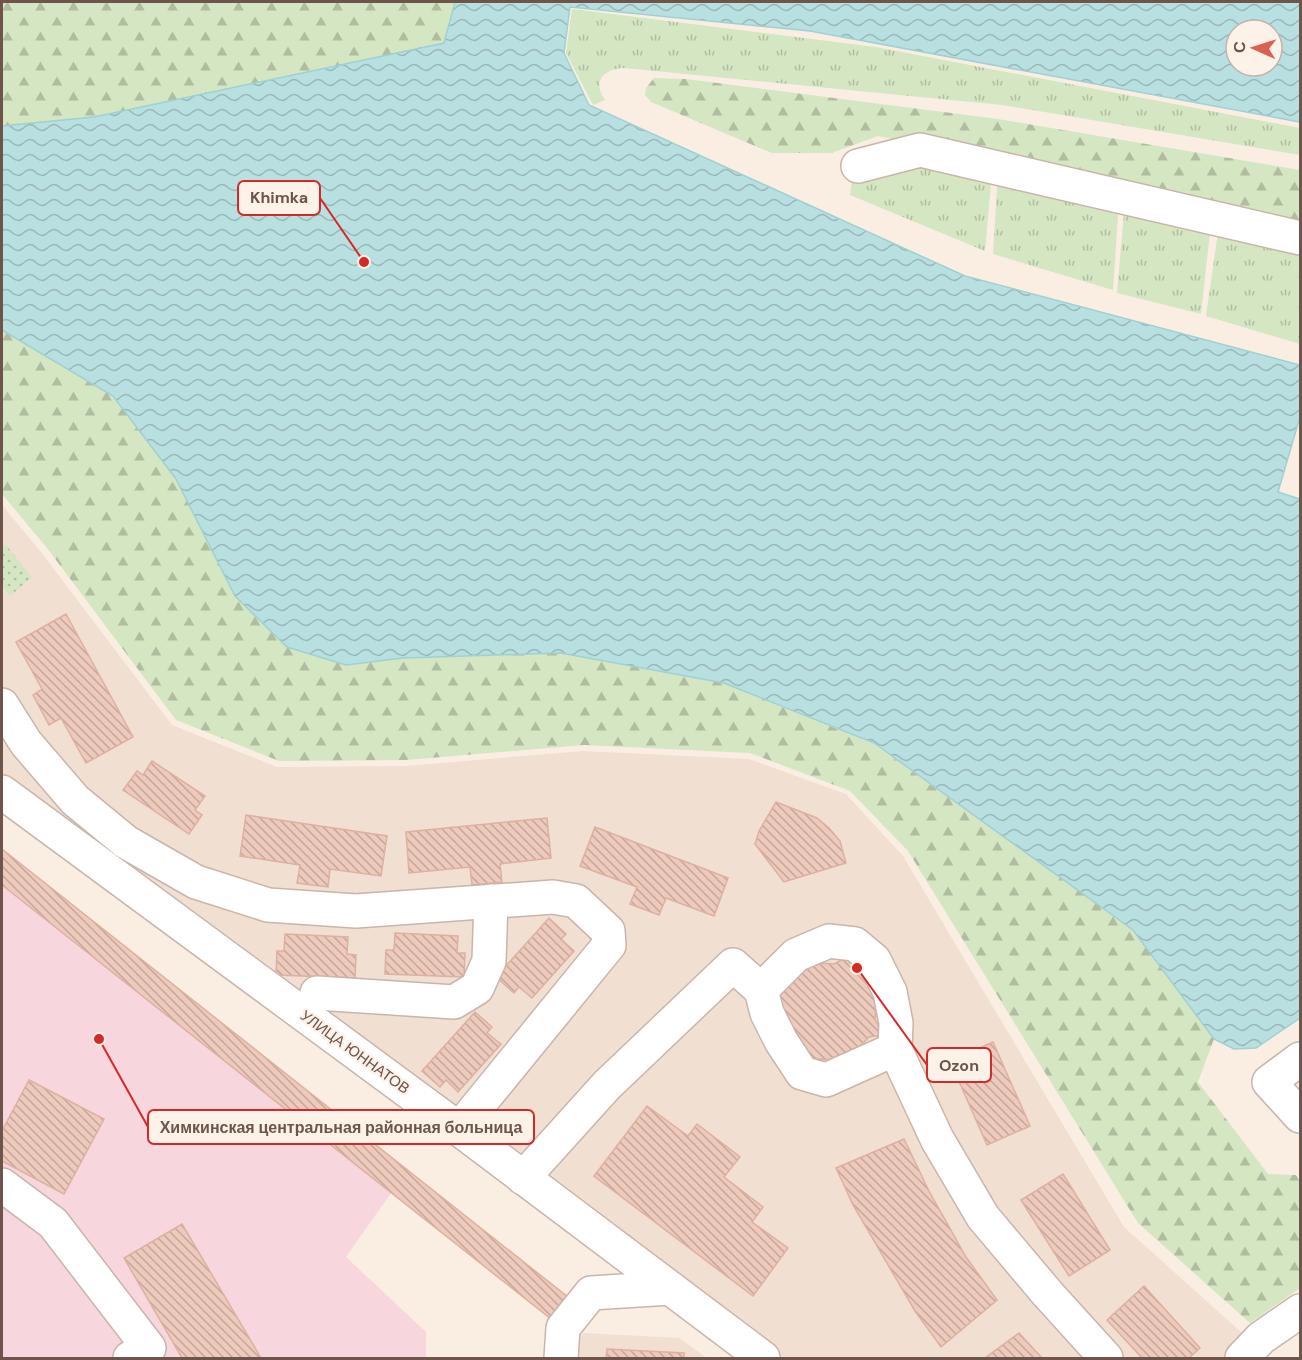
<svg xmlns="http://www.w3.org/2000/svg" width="1302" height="1360" viewBox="0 0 1302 1360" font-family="'DM Sans',sans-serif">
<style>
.residential{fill:#f1dfd1}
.medical{fill:#f7d6de}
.grass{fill:url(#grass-tufts)}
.forest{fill:url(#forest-firs)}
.park{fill:url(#park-dots)}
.water{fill:url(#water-waves);stroke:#a0d0d2;stroke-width:1.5;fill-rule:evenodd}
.building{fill:url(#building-back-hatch);stroke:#deb09e;stroke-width:1.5}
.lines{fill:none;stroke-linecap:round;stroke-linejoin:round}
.minor-casing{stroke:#c9b5aa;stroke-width:36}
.minor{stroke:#fff;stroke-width:33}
.labels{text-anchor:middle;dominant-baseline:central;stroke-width:4.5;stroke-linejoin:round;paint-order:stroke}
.street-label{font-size:15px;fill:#6f544b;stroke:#fdf2e8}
.leader{fill:none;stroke:#d62828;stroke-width:2}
.callout-dot{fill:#d62828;stroke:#fdf2e8;stroke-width:2}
.callout{fill:#fdf2e8;stroke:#d62828;stroke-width:2}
.callout-label{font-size:16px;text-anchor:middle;font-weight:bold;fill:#6f544b}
</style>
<defs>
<pattern id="grass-tufts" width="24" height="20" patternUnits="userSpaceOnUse" patternTransform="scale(1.5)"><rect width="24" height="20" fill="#d4e6c2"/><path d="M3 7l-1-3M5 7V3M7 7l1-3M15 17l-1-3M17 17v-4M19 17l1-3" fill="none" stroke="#b0bda0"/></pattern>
<pattern id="forest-firs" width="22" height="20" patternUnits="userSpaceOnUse" patternTransform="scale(1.5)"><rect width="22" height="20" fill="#d4e6c2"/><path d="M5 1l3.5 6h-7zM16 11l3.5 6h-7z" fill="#b0bda0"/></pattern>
<pattern id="park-dots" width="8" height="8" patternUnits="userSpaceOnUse" patternTransform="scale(1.5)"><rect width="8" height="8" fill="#d4e6c2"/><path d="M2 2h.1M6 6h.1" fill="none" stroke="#b0bda0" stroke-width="1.8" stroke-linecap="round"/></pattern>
<pattern id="water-waves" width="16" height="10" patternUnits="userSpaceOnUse" patternTransform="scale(1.5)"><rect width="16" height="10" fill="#b9e0e1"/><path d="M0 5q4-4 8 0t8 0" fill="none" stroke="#9bb8b8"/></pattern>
<pattern id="building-back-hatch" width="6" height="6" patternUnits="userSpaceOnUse" patternTransform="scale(1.5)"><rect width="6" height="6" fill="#edcabc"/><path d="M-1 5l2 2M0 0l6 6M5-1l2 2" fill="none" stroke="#c4a79b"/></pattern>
</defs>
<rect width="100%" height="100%" fill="#faeee2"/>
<g class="residential">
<path d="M2,505L41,552L172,725L277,767L406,766L583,751L749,759L846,794L903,856L1124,1227L1270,1358H773L248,955L2,775Z"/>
<path d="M584,1333L679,1338L707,1358H557Z"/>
</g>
<path class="medical" d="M2,885L391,1193L346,1257L426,1332V1358H2Z"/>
<g class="grass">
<path d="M572,9L876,47L1300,128V155L1002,105L625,68C605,68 591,81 605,100L593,105L566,53Z"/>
<path d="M917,153L992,172L985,251L850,195L853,170Z"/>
<path d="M998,173L1119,201L1113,290L993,254Z"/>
<path d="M1125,202L1211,223L1201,314L1117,293Z"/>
<path d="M1219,225L1300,244V344L1206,316Z"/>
</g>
<g class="forest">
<path d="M2,2H455L445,43L94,117L2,126Z"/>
<path d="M654,78L686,79L998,119L1300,170V224L878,136L831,153H772L651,102L645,95L646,88Z"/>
<path d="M2,330L113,396L176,479L235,596L346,665L403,658L561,653L724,683L874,744L1133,930L1214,1039L1198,1082L1268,1174L1296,1175L1300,1182V1288L1250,1323L1138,1223L908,851L850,791L750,753L584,745L406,760L279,761L176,720L47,548L2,494Z"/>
</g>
<path class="park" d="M5,544L32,577L10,596L2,586V547Z"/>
<path class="water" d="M455,2H1300V122L810,31L570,7L564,53L589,105L965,276L1300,365V417L1278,492L1300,499V1018L1256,1048L1234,1049L1214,1039L1133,930L874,743L724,683L561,653L403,658L346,665L287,647L235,596L176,479L113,396L2,330V126L94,117L444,43ZM1236,30H1272V66H1236Z"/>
<g class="building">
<path d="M66,614L133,737L86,763L61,718L49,725L33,695L42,689L16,642Z"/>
<path d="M152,761L205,796L195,810L202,815L189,834L123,790L137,771L143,775Z"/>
<path d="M776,802L817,818L829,828L840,841L846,863L784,882L755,844L759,831Z"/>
<path d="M246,815L387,836L381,876L330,869L328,887L297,883L300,865L240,856Z"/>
<path d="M547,818L551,858L500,864L502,882L472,885L470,867L409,873L406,832Z"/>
<path d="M595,827L728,878L714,916L666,898L659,915L630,904L637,887L580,866Z"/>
<path d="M2,849L573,1301L556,1323L2,885Z"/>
<path d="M549,918L566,934L561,939L574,951L532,998L519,987L514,993L496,977Z"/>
<path d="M395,933L458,936L457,953H465L464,977L385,974L386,950H394Z"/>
<path d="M285,934L348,937L347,954L356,955L355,978L276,975L277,951H284Z"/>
<path d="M849,956L854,970L870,987L876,1006L875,1019L883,1035L869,1037L852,1054L833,1060L818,1059L806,1066L773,990L805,968L822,963L834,964Z"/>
<path d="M475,1012L492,1027L487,1033L501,1044L458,1092L446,1080L440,1087L422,1071Z"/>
<path d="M993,1042L1030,1126L987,1145L950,1061Z"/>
<path d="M29,1080L104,1119L64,1194L2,1161V1131Z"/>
<path d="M647,1106L688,1136L697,1124L740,1157L724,1177L763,1207L752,1222L788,1248L753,1296L594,1176Z"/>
<path d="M904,1139L929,1191L966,1257L997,1300L941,1347L915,1311L853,1205L836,1168Z"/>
<path d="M1063,1174L1110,1250L1069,1276L1021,1200Z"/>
<path d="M182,1224L261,1358H182L124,1258Z"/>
<path d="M1144,1286L1200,1348L1189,1358H1142L1107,1320Z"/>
<path d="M1019,1333L1042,1358H985Z"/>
<path d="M607,1349L684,1353V1358H606Z"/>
</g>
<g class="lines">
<g class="minor-casing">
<g id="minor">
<path d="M858,166L920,150L1300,238"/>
<path d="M2,705L26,743L75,800L126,842L196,882L268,905L356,911L553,897L576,901L608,931L609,945L459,1129"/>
<path d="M2,792L459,1129L763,1358"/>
<path d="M317,993L454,1002L477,988L489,961L491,901"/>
<path d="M895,1049L937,1139L983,1217L1047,1293L1106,1358"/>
<path d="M1300,1059L1269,1082L1300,1116"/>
<path d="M523,1178L607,1085L733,965L761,990L796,955L829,941L855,944L874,960L890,992L896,1023L895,1049L826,1080L802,1073L781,1041L767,1013L761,990"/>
<path d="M2,1185L53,1223L149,1348L130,1358"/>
<path d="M561,1358L563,1328L591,1293L670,1288"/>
<path d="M1242,1358L1261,1338L1300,1311"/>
</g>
</g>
<use href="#minor" class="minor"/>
</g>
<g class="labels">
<g class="street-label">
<text transform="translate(355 1052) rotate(36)">УЛИЦА ЮННАТОВ</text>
</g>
</g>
<path class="leader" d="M364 262L320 198M857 968L927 1065M99 1039L148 1127"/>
<g class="callout-dot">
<circle cx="364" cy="262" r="6"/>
<circle cx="857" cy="968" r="6"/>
<circle cx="99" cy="1039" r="6"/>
</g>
<g class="callout">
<rect x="238" y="181" width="82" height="34" rx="6"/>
<rect x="927" y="1048" width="64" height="34" rx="6"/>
<rect x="148" y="1110" width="386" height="34" rx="6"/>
</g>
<g class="callout-label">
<text x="279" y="203">Khimka</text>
<text x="959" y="1071">Ozon</text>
<text x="341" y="1133">Химкинская центральная районная больница</text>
</g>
<rect width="1302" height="1360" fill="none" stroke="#6f544b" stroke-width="6"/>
<g transform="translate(1254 48) rotate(273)"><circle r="28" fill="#fdf2e8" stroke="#c4b3a9" stroke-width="1.5"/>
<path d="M0-4.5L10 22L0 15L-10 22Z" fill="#da6151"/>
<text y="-9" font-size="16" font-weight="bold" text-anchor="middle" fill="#6f544b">С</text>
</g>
</svg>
